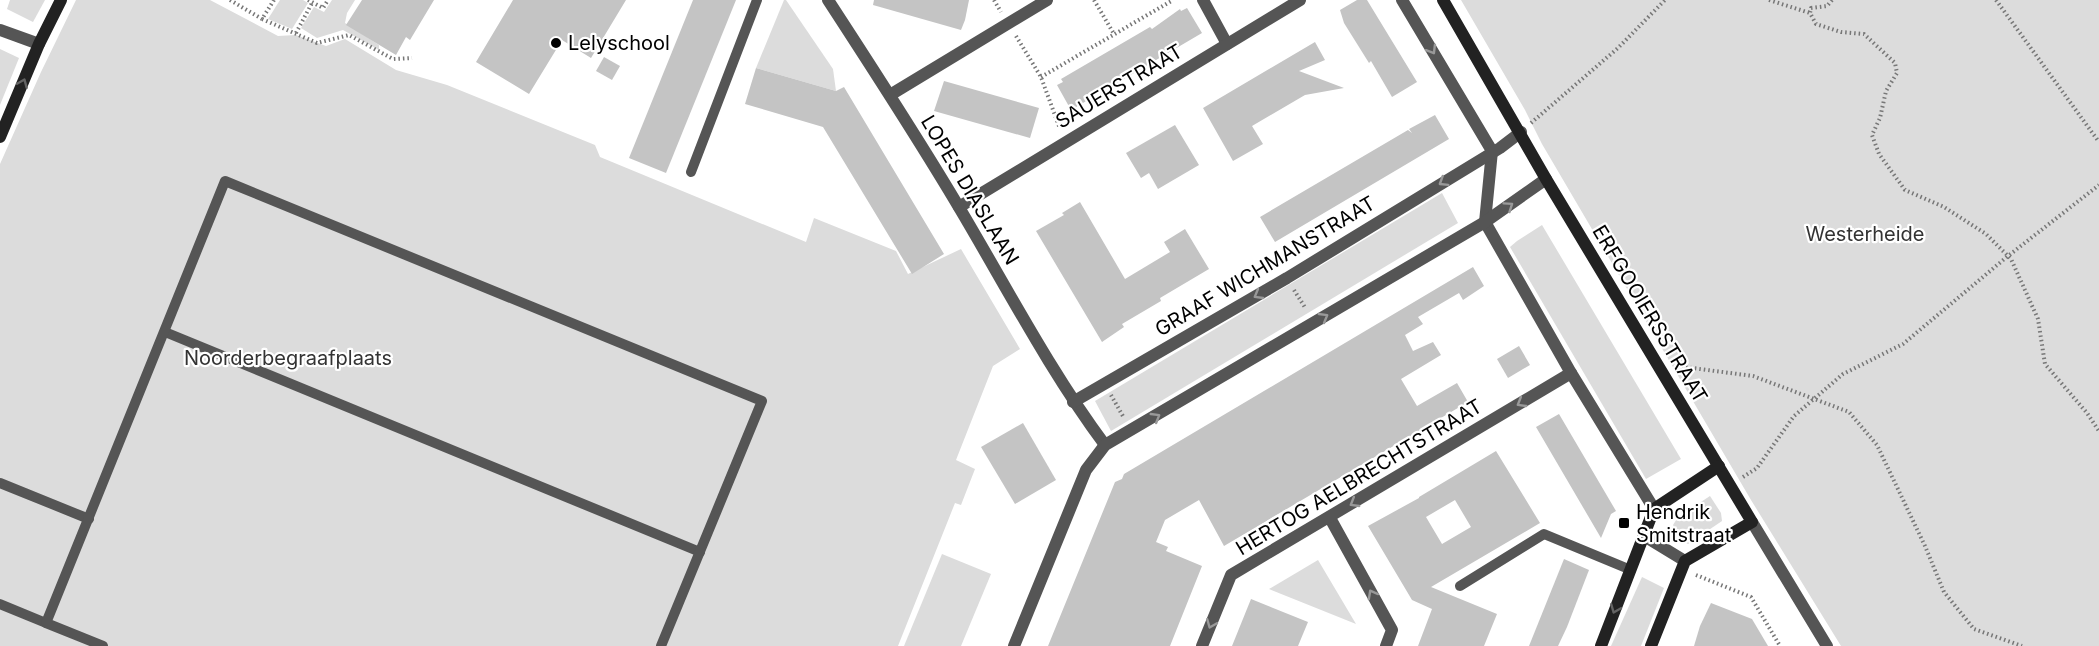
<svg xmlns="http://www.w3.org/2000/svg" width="2099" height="646" viewBox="0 0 2099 646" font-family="Inter,sans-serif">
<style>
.green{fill:#dcdcdc}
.building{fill:#c4c4c4;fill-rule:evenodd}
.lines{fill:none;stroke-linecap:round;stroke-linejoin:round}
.path{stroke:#777;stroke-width:4;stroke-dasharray:1.5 3;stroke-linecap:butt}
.lane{stroke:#555;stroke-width:10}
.street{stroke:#555;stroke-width:12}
.secondary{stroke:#222;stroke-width:12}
.oneway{stroke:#999}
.oneway2{stroke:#646464}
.poi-dot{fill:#000;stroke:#fff;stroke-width:2}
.labels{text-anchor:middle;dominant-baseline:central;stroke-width:4.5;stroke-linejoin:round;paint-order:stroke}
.poi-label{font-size:20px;fill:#000;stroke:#fff;text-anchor:start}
.street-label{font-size:20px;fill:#000;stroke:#fff}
.park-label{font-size:20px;fill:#333;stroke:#fff}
</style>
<rect width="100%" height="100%" fill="#fff"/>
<g class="green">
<path d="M10,0H45L33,22L7,9Z"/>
<path d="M76,0H210L278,36L296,35L326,46L345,39L396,70L447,85L595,145L600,157L806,242L814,218L896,251L908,274L961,249L1020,349L993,366L956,460L975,469L961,505L955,503L898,646H0V164L41,72Z"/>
<path d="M280,0H303L308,3L292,29L268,19Z"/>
<path d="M332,0H355L347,13L345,23L379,45V50L343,30L317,38L301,28L314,7L324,12Z"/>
<path d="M784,0H786L833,69L836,91L756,68Z"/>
<path d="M1461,0H2099V646H1841L1751,500L1542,144L1525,110Z"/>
<path d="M0,49L19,58L0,105Z"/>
<path d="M1442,193L1458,223L1111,431L1095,401Z"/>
<path d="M1542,225L1681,459L1646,479L1510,247L1517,241Z"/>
<path d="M1710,496L1721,513L1722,521L1688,544L1681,540L1673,525L1678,517Z"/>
<path d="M942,554L991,574L961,646H904Z"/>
<path d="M1318,560L1356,624L1269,589Z"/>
<path d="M1642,577L1664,588L1641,646H1611Z"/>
</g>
<g class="building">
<path d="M362,0H434L410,40L406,37L396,55L346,25Z"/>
<path d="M513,0H626L591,58L562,40L529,94L476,62Z"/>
<path d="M693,0H736L666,173L629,158Z"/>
<path d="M874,0H969L965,20L961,30L873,5Z"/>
<path d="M1357,0H1367L1417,82L1392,97L1371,61L1369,63L1344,23L1340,10Z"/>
<path d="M1187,8L1202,33L1071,110L1057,85L1063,82L1061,79L1150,27L1152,29L1180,9L1181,11Z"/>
<path d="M1315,42L1325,60L1299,71L1344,88L1305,95L1252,126L1263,144L1233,161L1203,108Z"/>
<path d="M604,57L620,66L612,80L596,71Z"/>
<path d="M756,68L836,91L844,87L944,254L912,274L823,127L745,104Z"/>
<path d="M944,81L1039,108L1030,138L934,111Z"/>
<path d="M1435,115L1449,139L1275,242L1260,217L1408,130L1412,133L1409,129Z"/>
<path d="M1175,125L1199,165L1158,189L1149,173L1141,178L1126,153Z"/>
<path d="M1080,202L1125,279L1170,252L1164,242L1185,229L1209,269L1160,298L1161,301L1122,324L1124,327L1102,342L1036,231L1064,215L1062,213Z"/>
<path d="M1473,267L1484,286L1463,300L1459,293L1418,317L1423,324L1405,335L1413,351L1433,342L1441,355L1401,379L1417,406L1457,383L1468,402L1224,546L1199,500L1165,520L1156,542L1168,547L1166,551L1202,566L1170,646H1048L1115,482L1122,479L1124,474Z"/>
<path d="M1519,346L1530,365L1508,378L1497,359Z"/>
<path d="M1559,414L1616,511L1611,514L1601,538L1536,427Z"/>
<path d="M1023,423L1056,480L1015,504L981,447Z"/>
<path d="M1496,451L1540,523L1431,587L1497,614L1484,646H1418L1432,609L1412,600L1368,526L1419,498V497ZM1455,500L1471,527L1442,544L1426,517Z"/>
<path d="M1564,559L1589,570L1567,627L1558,646H1529Z"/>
<path d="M1251,599L1308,622L1298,646H1232Z"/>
<path d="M1711,603L1752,619L1768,646H1694L1700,626Z"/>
</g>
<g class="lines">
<g class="path">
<path d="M230,0L262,19"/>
<path d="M274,0L262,19L317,43L349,35L393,59L412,58"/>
<path d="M308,0L323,8L328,0"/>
<path d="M994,0L1001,12"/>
<path d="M1094,0L1114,34"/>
<path d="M1769,0L1810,13"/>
<path d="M1832,0L1827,6L1811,8L1810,13L1816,24L1841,32L1864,34L1895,63L1897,73L1886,91L1880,118L1872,135L1879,154L1905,190L1944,207L1986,234L2011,259L2038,319L2045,364L2087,413L2099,431"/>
<path d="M1996,0L2099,142"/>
<path d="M296,33L312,3"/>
<path d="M1016,36L1041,77L1060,129"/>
<path d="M1041,77L1173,0"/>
<path d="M1531,123L1618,48L1665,0"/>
<path d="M1294,290L1306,309"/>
<path d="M1677,366L1753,376L1849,412L1877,445L1925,546L1944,592L1974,629L2022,646"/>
<path d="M1111,395L1124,418"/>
<path d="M1743,477L1757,468L1794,416L1843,374L1903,344L2008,256L2099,185"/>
<path d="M1696,575L1751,597L1780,646"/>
</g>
<g class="lane">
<path d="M691,172L757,0"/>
<path d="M165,332L700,552"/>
<path d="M0,483L89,519"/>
<path d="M1460,586L1544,534L1631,570"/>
<path d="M0,604L46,623"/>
<path d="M103,646L46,623L225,181L762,401L661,646"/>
</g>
<g class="street">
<path d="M828,0C873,69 918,138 960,209C1007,288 1050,371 1105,445"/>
<path d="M1203,0L1227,44"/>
<path d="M1402,0L1492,151L1485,222L1571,373L1654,509"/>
<path d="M0,30L39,44"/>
<path d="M890,95L1047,0"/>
<path d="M959,207L1300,0"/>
<path d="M1073,402L1287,278L1500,148L1521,132"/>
<path d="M1330,518L1392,630L1386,646"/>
<path d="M1752,522L1827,646"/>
<path d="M1644,536L1685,561"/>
<path d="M1014,646L1086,470L1105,445L1485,222L1546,179"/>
<path d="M1202,646L1231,575L1571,373"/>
</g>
<g class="secondary">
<path d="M1443,0L1546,179L1752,522L1685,561L1651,646"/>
<path d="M0,137L39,44L61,0"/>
<path d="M1601,646L1654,509L1719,466"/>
</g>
</g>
<defs><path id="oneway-chevron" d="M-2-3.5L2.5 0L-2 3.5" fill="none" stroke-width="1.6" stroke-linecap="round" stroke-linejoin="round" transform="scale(1.5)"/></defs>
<g class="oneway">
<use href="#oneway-chevron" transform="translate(1432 50) rotate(59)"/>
<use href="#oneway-chevron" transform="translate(1443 182) rotate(148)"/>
<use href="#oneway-chevron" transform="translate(1509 206) rotate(-34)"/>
<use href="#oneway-chevron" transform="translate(1258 295) rotate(150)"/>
<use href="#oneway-chevron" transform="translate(1324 317) rotate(-30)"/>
<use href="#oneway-chevron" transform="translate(1521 403) rotate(149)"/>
<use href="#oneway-chevron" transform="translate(1156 417) rotate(-31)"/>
<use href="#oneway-chevron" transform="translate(1354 503) rotate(149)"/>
<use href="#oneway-chevron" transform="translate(1372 594) rotate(-119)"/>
<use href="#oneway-chevron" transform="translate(1211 624) rotate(112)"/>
</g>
<g class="oneway2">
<use href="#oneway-chevron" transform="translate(23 83) rotate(-67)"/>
<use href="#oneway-chevron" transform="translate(1615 609) rotate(112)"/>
</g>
<g class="poi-dot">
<circle cx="556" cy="43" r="6"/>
<rect x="1618" y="517" width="12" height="12" rx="3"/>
</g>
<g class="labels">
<g class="poi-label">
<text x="568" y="43">Lelyschool</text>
<text x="1636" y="512">Hendrik<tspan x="1636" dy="23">Smitstraat</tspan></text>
</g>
<g class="street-label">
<text transform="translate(1119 86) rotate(-31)">SAUERSTRAAT</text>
<text transform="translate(970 190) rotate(59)">LOPES DIASLAAN</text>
<text transform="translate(1265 266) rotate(-31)">GRAAF WICHMANSTRAAT</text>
<text transform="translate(1650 314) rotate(59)">ERFGOOIERSSTRAAT</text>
<text transform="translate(1359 477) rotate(-31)">HERTOG AELBRECHTSTRAAT</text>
</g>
<g class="park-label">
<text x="1865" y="234">Westerheide</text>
<text x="288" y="358">Noorderbegraafplaats</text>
</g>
</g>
</svg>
